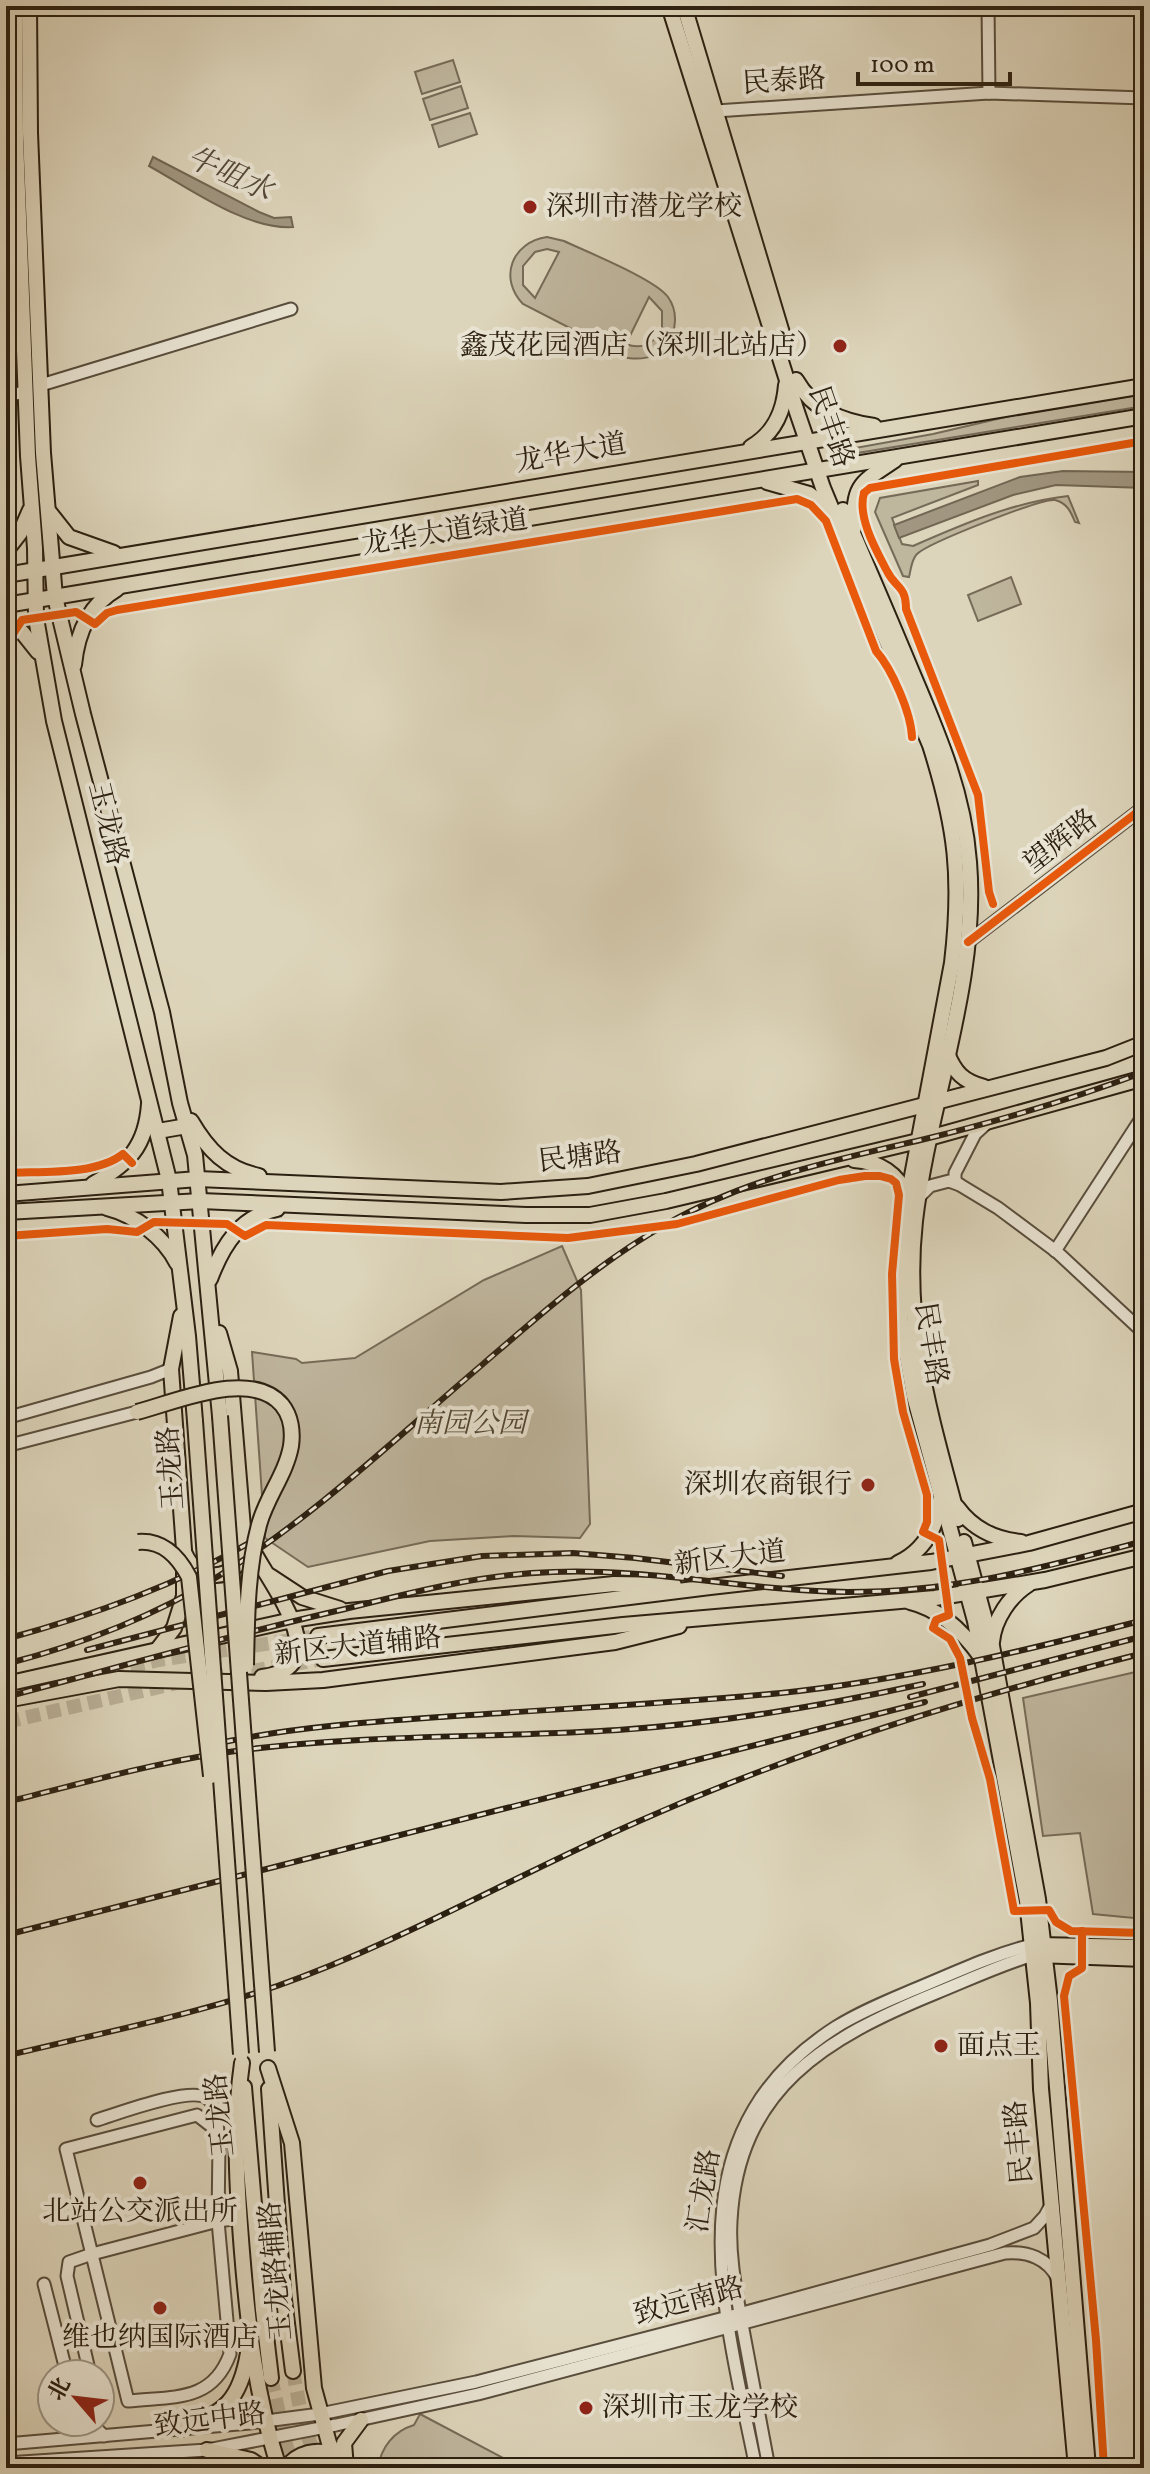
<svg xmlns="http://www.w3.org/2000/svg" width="1150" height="2474" viewBox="0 0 1150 2474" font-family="Vollkorn,'Noto Serif SC',serif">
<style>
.green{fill:#bfb69e;stroke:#766b58;stroke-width:2;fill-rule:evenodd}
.water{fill:#a19781;stroke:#726754;stroke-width:2}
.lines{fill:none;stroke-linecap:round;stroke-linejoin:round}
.major-tunnel{stroke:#bab199;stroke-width:14;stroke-dasharray:14 7;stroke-linecap:butt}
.minor-casing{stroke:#584d3c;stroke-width:15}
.major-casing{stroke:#2c2011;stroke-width:18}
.minor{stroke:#e9e4d3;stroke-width:11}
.major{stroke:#ddd5bb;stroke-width:14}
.rail-casing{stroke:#2c2011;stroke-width:6}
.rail{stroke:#e9e4d3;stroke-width:3;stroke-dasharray:9;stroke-linecap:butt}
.major-bridge-casing{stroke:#2c2011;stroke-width:18;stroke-linecap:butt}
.major-bridge{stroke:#ddd5bb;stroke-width:14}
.cycleway-casing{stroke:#e9e4d3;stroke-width:13}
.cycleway{stroke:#e8590c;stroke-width:8}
.poi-dot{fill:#8f2418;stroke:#e9e4d3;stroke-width:3}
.labels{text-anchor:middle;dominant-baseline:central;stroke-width:8;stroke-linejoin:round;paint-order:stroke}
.street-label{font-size:28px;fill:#2c2011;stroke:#e9e4d3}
.poi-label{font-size:28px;fill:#2c2011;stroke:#e9e4d3;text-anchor:start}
.park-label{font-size:28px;font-style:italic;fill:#514634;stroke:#e9e4d3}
.water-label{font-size:30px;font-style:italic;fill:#554a38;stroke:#e9e4d3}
</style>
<rect width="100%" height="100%" fill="#ddd5bb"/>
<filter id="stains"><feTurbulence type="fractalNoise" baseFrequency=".0025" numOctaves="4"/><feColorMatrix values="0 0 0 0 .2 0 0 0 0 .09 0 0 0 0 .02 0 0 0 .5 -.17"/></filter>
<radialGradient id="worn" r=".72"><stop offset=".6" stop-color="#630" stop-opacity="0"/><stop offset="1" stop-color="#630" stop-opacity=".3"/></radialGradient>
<g class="green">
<path d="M453,60L460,82L422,94L415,72Z"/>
<path d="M461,86L468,108L430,120L423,99Z"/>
<path d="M470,113L477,134L439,147L432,125Z"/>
<path d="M547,237L564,241C587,252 655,279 668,297C678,311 677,330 667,344C658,357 643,360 628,358L523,304C498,278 512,242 547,237ZM547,249L559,252L535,298L523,285V266L535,252ZM649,297L662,311V329C654,344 641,350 626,344Z"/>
<path d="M1144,394V406L845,455L844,450L933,434L1010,416Z"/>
<path d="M978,481V485L892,518L902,544L913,546C963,524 1014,502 1068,496L1079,523L1075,522C1071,512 1067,503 1055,500C1042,498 928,543 917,554C911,560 911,570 909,577L903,576L875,512L880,498Z"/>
<path d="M1011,577L1021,604L978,621L968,595Z"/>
<path d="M562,1246L581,1290L590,1524L580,1538L514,1536L430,1541L308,1567L265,1538L252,1352L296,1359L302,1363L355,1358L484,1280Z"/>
<path d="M1144,1670V1919L1093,1914L1080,1833L1043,1836L1023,1698Z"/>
<path d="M420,2414L522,2468H378C381,2447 394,2431 414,2425Z"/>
</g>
<g class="water">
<path d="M153,157L259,212L274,218L291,217L293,227C246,230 189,188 149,166Z"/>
<path d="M1063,471L1144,472V488L1056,485L1013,495L899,538L894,525L1020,477Z"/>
</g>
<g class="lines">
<g class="major-tunnel">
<path d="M210,1678L323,1659"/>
<path d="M28,1690L159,1660L318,1636"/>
<path d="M6,1722L177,1683"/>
<path d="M293,2371L302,2419L319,2468"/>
<path d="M271,2378L287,2448L297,2468"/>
</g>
<g class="minor-casing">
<g id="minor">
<path d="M988,6L989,93"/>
<path d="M716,111L989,93L1144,98"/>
<path d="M41,385L291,309"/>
<path d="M6,397L26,391"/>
<path d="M968,942L1144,807"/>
<path d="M960,1185L955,1181V1173L975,1134L987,1123"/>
<path d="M920,1196L930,1186L949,1181L960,1185L998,1208L1057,1252L1144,1333"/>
<path d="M1055,1251L1144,1114"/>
<path d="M6,1418L151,1377L171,1369"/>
<path d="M6,1446L137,1412"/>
<path d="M197,2115L215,2129L219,2143L218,2221L230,2354C212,2403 173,2396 128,2401L66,2149Z"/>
<path d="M97,2120C117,2114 190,2086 207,2098C217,2106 217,2122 218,2133"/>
<path d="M44,2284L67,2374"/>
<path d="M90,2374L67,2276L69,2262L92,2254L218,2221L240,2218"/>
<path d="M90,2422L104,2436"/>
<path d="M6,2444L250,2423L320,2414L476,2382L728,2317L990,2245L1034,2228L1045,2216L1051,2205"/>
<path d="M6,2463L207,2450L336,2425L478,2394L1005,2253C1027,2251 1048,2258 1058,2279"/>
<path d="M756,2468C724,2308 669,2134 836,2027C860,2012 887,2001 913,1990C952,1974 991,1955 1032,1945"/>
<path d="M769,2468C760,2420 751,2372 742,2324C736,2290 729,2256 731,2221C738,2088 826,2038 936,1993C968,1980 1000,1965 1033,1955"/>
</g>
</g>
<g class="major-casing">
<g id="major">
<path d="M15,6L16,138L28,456L35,548L36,618L54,721L169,1180L188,1336L195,1421"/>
<path d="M29,6L30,133L43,453L55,597L83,714L162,1012L180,1103L195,1155L220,1416"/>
<path d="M669,6L797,412L823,488L930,745C956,827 962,877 952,963L903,1224L899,1274L901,1322L914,1396L975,1621L1027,1901L1038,2003L1041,2089L1076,2468"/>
<path d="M684,6L785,343"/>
<path d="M796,380C813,410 841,421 874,426"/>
<path d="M751,447C775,433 784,411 786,385"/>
<path d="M767,482L809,494L830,511"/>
<path d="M843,510C867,566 891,621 914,677C940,738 964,795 969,862C979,982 929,1102 915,1221C903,1329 931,1416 958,1519"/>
<path d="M50,513L69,537L114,553"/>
<path d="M854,528C854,484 859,484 895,460"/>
<path d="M6,551L20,533L30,510"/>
<path d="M6,575L1144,386"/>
<path d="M6,605L1144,416"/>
<path d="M6,623L22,632L38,652"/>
<path d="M74,665C77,634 89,605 117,589"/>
<path d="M947,1053C955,1073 963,1081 984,1087"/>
<path d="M191,1121C208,1150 226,1169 259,1176"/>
<path d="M158,1131L187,1126"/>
<path d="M854,1160C880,1162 897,1173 908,1197"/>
<path d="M93,1184C128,1164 146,1147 149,1104"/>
<path d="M6,1194L198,1179L501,1192L588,1186L696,1164L1106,1058L1144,1043"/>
<path d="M107,1208C135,1215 164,1237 177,1263"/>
<path d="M6,1212L201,1201L526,1215H590L666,1201L918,1141L1144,1078"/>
<path d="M210,1279C223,1245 240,1217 277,1209"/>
<path d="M957,1507C973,1529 994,1539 1021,1542"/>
<path d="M964,1542L992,1646L1038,1899L1050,2001L1088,2468"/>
<path d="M251,1547C268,1582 340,1667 262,1677"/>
<path d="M185,1554C198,1584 234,1581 245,1552L230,1371L219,1333"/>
<path d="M898,1563C924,1551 936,1529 940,1501"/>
<path d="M270,1576L302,1597L340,1609"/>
<path d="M910,1602C940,1609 964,1633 981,1657"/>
<path d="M318,1636L710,1587L931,1562L1029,1543L1144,1511"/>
<path d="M992,1642C994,1619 1010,1596 1029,1584"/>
<path d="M158,1649L174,1628L184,1596V1550L171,1369L181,1316"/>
<path d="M323,1659L623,1625L935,1598L1045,1580L1144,1556"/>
<path d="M6,1684L292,1620L349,1611L614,1584L674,1585"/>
<path d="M6,1700L119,1679L266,1683L323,1680L615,1642L679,1626"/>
<path d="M1037,1945L1144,1947"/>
<path d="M1037,1955L1144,1959"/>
<path d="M242,2063C233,2125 237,2189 242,2252C248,2326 256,2397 279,2468"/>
<path d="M268,2068L292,2143L314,2388L329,2443L341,2468"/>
<path d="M244,2087L263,2310L271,2378"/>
<path d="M269,2089L283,2292L293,2371"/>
<path d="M181,2429C225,2413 240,2400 248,2353"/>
<path d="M207,2450L251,2460L263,2468"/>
<path d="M286,2468C297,2453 318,2447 334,2456"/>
<path d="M346,2468L344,2443L361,2420"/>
</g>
</g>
<use href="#minor" class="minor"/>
<use href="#major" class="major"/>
<g class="rail-casing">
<g id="rail">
<path d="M6,1639C94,1615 177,1585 256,1539"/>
<path d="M87,1650L388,1571L482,1556L573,1553L635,1558L782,1576"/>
<path d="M6,1664C79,1645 153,1617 217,1577C314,1517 397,1437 483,1364C541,1314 598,1263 665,1225C746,1178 835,1160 925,1139C998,1121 1073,1099 1144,1072"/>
<path d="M6,1697C119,1667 231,1635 345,1609C413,1592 482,1574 553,1572C652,1568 749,1591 848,1592C956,1592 1041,1568 1144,1541"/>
<path d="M910,1697L1144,1636"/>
<path d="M224,1742C296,1727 369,1722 441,1717C554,1709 668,1704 781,1693C905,1680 1024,1651 1144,1620"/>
<path d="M6,1802C84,1783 163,1760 243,1750C367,1734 493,1738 618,1730C721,1723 822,1706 923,1684"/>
<path d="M6,1935L925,1702"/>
<path d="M6,2056C96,2034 189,2016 277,1986C401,1942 516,1875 637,1822C801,1749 970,1697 1144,1653"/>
</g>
</g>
<use href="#rail" class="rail"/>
<g class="major-bridge-casing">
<g id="major-bridge">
<path d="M137,1412C176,1402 251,1368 282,1405C291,1416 293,1432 291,1446C286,1474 266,1498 259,1525C247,1570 247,1619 246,1665"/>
<path d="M220,1416L267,2052"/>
<path d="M195,1421L241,2054"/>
<path d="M138,1542C163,1540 178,1556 189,1577L211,1776"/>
</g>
</g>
<use href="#major-bridge" class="major-bridge"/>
<g class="cycleway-casing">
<g id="cycleway">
<path d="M864,493C857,517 876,550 887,571C895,588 906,585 906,609L978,795L989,892L993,904"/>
<path d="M864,493L870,488L1144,441"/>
<path d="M6,634L11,637L22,620L76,612L95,624L107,613L117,610L797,499L811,505L826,521L876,651C892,669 911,713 912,737"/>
<path d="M968,942L1144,807"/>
<path d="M6,1173C41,1171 95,1176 123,1154L132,1163"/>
<path d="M6,1236L107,1229L137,1232L154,1222L227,1224L245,1236L266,1225L568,1238L677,1224L839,1180L865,1176H880L891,1179L896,1183L899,1195L892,1274L894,1359L903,1412L927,1495V1522L923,1532L939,1540L949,1615L936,1620L933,1628L950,1639L960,1658L972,1718L990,1779L1014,1911L1049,1910L1056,1922L1071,1931L1144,1933"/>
<path d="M1082,1931V1968L1069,1976L1064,1996L1096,2340L1104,2468"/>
</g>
</g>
<use href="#cycleway" class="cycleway"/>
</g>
<g class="poi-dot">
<circle cx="530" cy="207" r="8"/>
<circle cx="840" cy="346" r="8"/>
<circle cx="868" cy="1485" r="8"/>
<circle cx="941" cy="2046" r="8"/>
<circle cx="140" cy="2183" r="8"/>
<circle cx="160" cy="2308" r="8"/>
<circle cx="586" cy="2408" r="8"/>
</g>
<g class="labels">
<g class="street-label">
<text transform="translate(784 82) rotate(-4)">民泰路</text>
<text transform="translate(830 427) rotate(71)">民丰路</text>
<text transform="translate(571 454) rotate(-10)">龙华大道</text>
<text transform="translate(445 533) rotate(-9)">龙华大道绿道</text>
<text transform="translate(107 824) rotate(76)">玉龙路</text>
<text transform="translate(1061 842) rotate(-38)">望辉路</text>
<text transform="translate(580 1158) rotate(-7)">民塘路</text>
<text transform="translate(930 1344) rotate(81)">民丰路</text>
<text transform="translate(172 1468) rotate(-94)">玉龙路</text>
<text transform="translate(730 1559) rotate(-7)">新区大道</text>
<text transform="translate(358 1647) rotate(-6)">新区大道辅路</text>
<text transform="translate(221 2115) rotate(-96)">玉龙路</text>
<text transform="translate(1020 2142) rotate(-95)">民丰路</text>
<text transform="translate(705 2191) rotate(-81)">汇龙路</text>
<text transform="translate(277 2271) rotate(-95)">玉龙路辅路</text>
<text transform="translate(689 2302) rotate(-15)">致远南路</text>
<text transform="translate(210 2421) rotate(-7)">致远中路</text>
</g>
<g class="poi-label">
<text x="546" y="207">深圳市潜龙学校</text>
<text x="824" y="346" text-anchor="end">鑫茂花园酒店（深圳北站店）</text>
<text x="852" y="1485" text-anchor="end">深圳农商银行</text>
<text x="957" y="2046">面点王</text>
<text x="140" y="2212" text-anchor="middle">北站公交派出所</text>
<text x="160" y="2338" text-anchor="middle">维也纳国际酒店</text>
<text x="602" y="2408">深圳市玉龙学校</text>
</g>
<g class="park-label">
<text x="470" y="1424">南园公园</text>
</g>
<g class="water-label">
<text transform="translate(229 175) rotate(24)">牛咀水</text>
</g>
</g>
<rect width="1150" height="2474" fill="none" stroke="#ddd5bb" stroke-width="32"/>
<rect x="8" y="8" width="1134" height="2458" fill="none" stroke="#2c2011" stroke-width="4"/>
<rect x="16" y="16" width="1118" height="2442" fill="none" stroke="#2c2011" stroke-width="2"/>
<g transform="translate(76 2398) rotate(298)"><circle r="38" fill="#e9e4d3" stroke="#9d9685" stroke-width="2"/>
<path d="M0-6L14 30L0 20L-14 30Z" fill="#8f2418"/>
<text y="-12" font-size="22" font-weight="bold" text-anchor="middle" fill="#2c2011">北</text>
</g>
<path d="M858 72v12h152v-12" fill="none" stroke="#2c2011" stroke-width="4"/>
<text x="870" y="72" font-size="24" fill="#2c2011" stroke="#e9e4d3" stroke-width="6" paint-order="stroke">100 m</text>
<rect width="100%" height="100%" filter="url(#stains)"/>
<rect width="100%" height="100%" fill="url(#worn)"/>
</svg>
